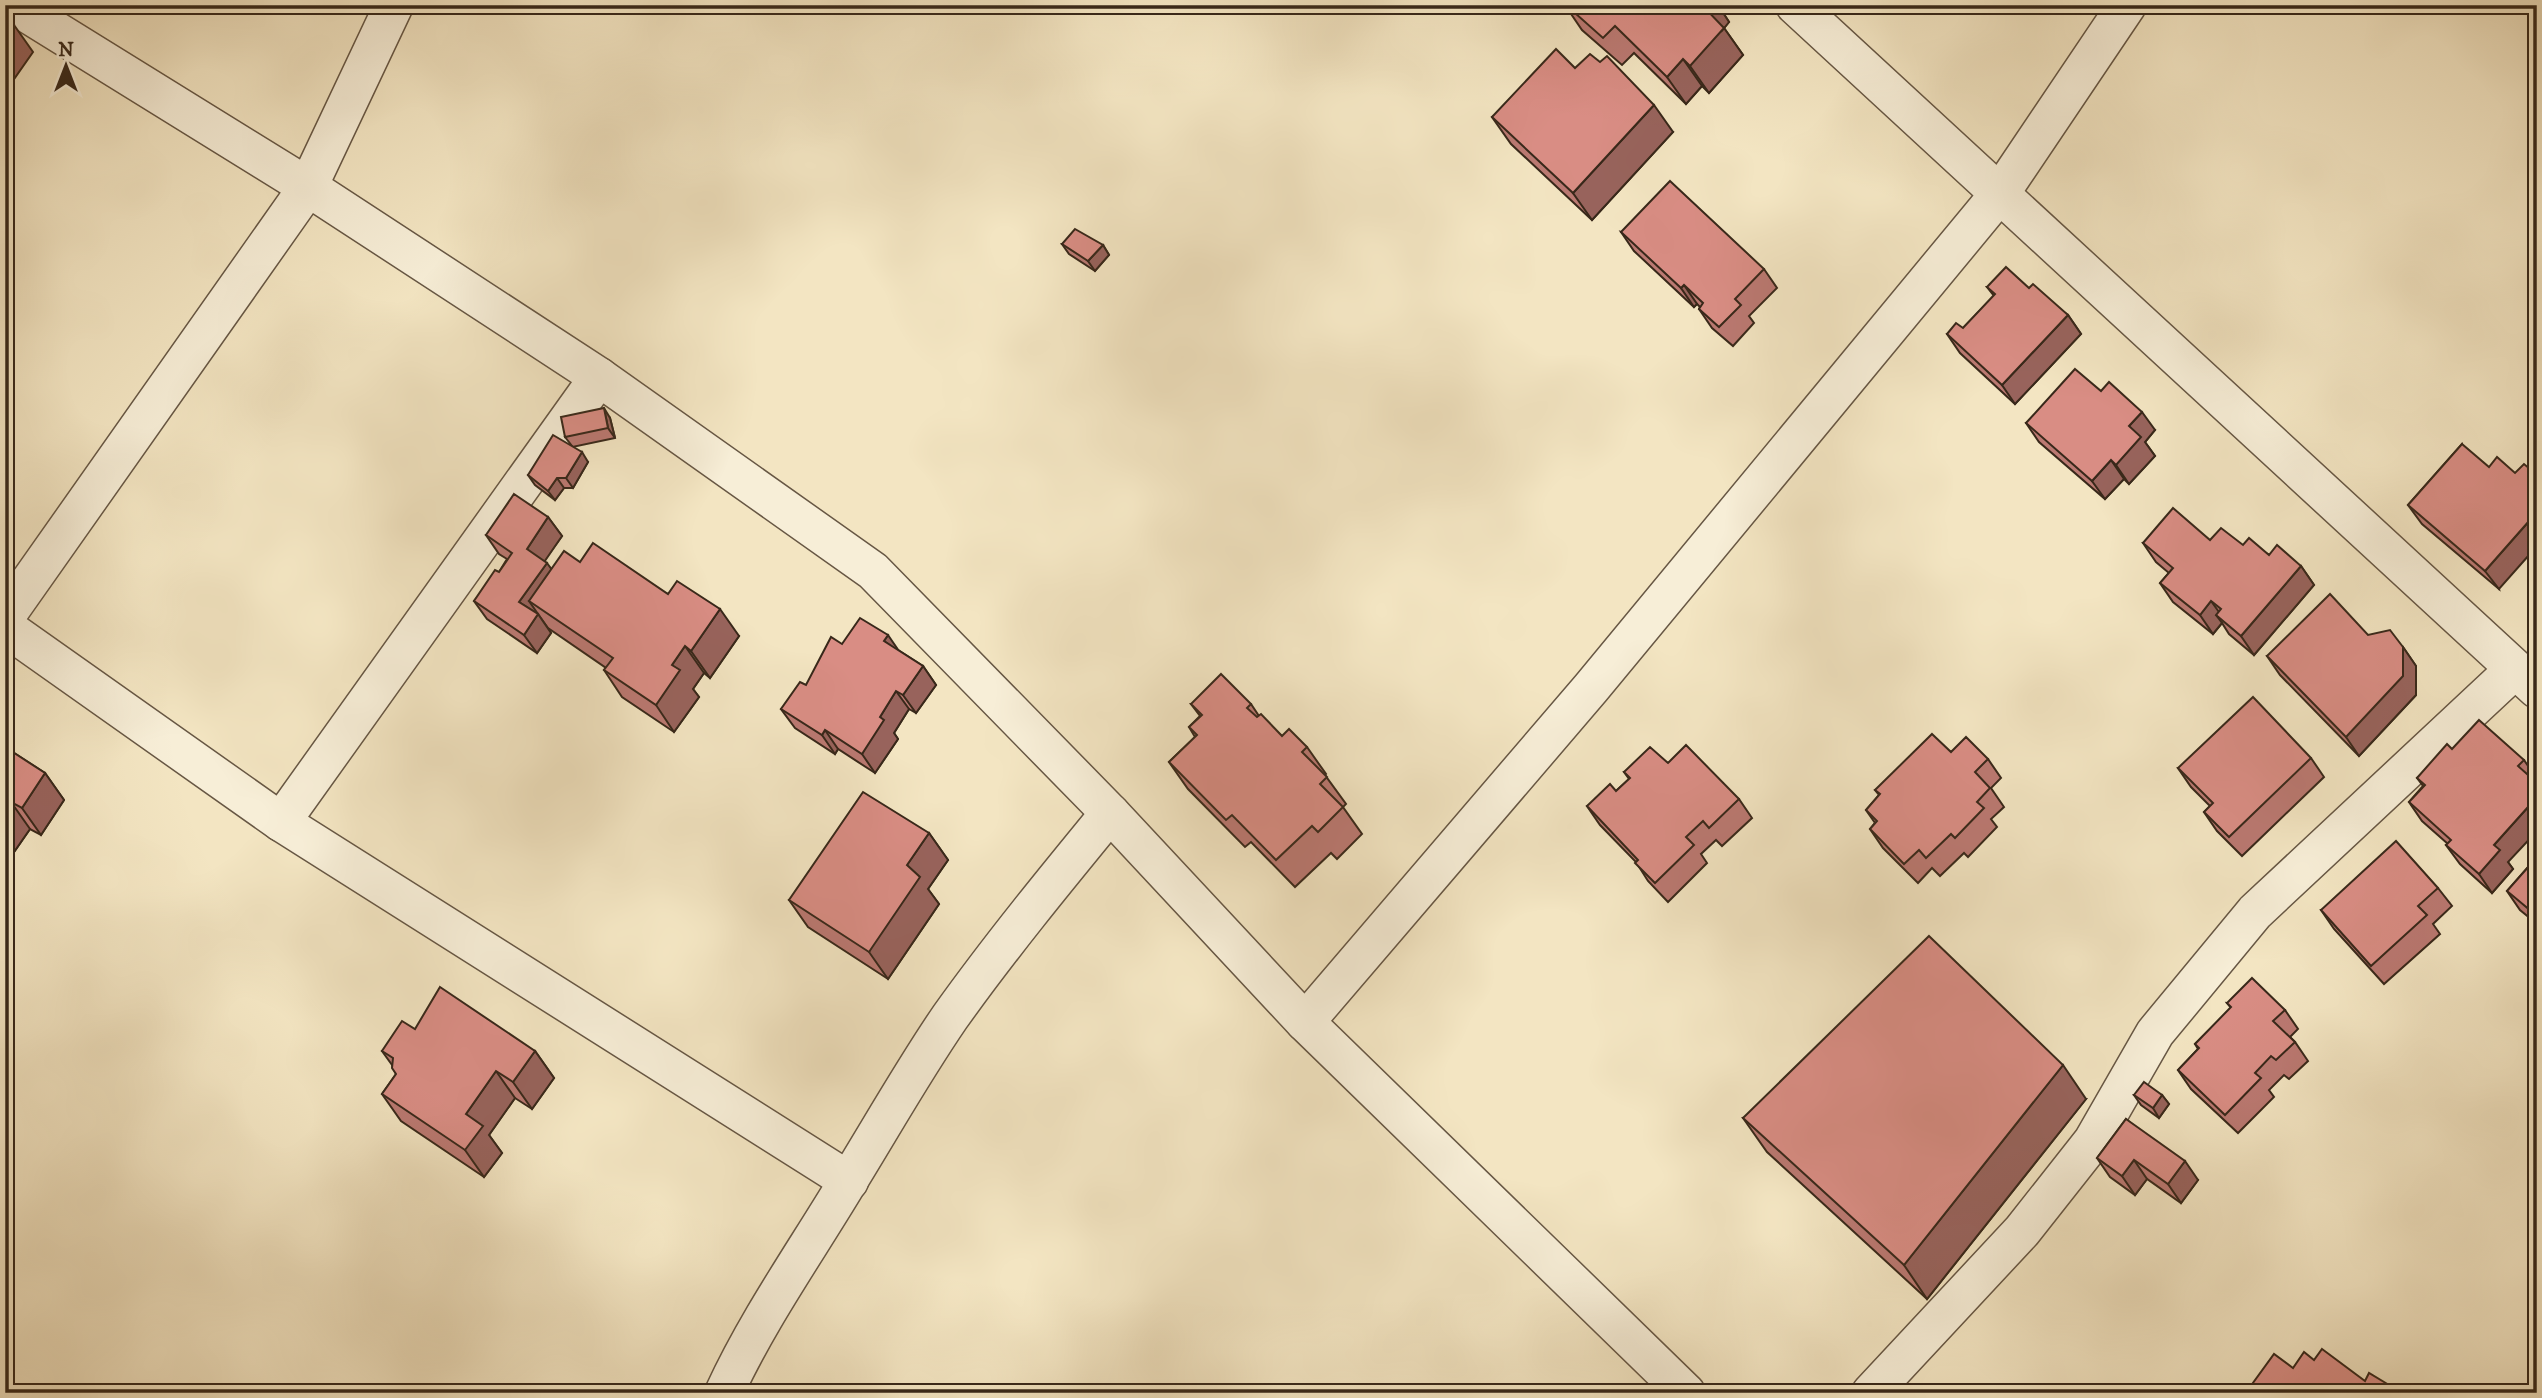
<svg xmlns="http://www.w3.org/2000/svg" width="2542" height="1398" viewBox="0 0 2542 1398" font-family="'IM FELL DW Pica',serif">
<style>
.lines{fill:none;stroke-linecap:round;stroke-linejoin:round}
.street-casing{stroke:#675744;stroke-width:41}
.street{stroke:#f7eed7;stroke-width:38}
.wall{fill:#bb7972;stroke:#38281a;stroke-width:2}
.shaded-wall{fill:#98635c;stroke:#38281a;stroke-width:2}
.building{fill:#d98d84;stroke:#38281a;stroke-width:2}
</style>
<rect width="100%" height="100%" fill="#f3e5c2"/>
<filter id="stains"><feTurbulence type="fractalNoise" baseFrequency=".00286" numOctaves="4"/><feColorMatrix values="0 0 0 0 .2 0 0 0 0 .09 0 0 0 0 .02 0 0 0 .5 -.17"/></filter>
<radialGradient id="worn" r=".72"><stop offset=".6" stop-color="#630" stop-opacity="0"/><stop offset="1" stop-color="#630" stop-opacity=".3"/></radialGradient>
<g class="lines">
<g class="street-casing">
<g id="street">
<path d="M14,5L308,187L599,377L873,571L1110,813L1305,1022L1686,1393"/>
<path d="M1795,5L2537,689"/>
<path d="M5,617L308,187L394,5"/>
<path d="M5,627L281,822L849,1181"/>
<path d="M281,822L599,377"/>
<path d="M1305,1022L1591,688L2001,192L2127,5"/>
<path d="M724,1393C758,1319 805,1253 847,1183C881,1128 913,1071 950,1017C1000,947 1055,880 1110,813"/>
<path d="M1871,1393L2022,1231L2093,1141L2155,1033L2255,912L2514,670"/>
</g>
</g>
<use href="#street" class="street"/>
</g>
<g class="wall">
<path d="M1565,5H1718L1729,22L1724,28L1743,55L1709,93L1702,86L1686,104L1634,53L1622,65L1582,30Z"/>
<path d="M1575,68L1673,132L1592,220L1511,144L1492,117Z"/>
<path d="M1621,232L1764,269L1777,288L1749,316L1754,323L1733,346L1712,328L1699,309L1700,307L1697,304L1694,307L1634,251Z"/>
<path d="M1062,244L1103,245L1109,255L1095,271L1069,254Z"/>
<path d="M1987,287L2029,288L2068,315L2081,334L2015,404L1960,353L1947,334L1963,328L1994,296Z"/>
<path d="M2101,391L2155,430L2145,442L2155,456L2129,484L2124,479L2105,499L2039,442L2026,423Z"/>
<path d="M610,418L615,438L572,447L588,462L573,488H564L555,500L535,485L528,475L572,446L565,437Z"/>
<path d="M2462,444L2499,589L2422,524L2408,505Z"/>
<path d="M548,517L562,536L544,561L551,569L580,562L668,594L739,636L710,678L704,673L693,689L699,697L674,732L622,697L604,670L606,668L548,628L538,614L551,633L537,653L487,619L474,601L499,572L507,559L499,554L486,535Z"/>
<path d="M2210,540L2243,545L2301,566L2314,585L2254,655L2229,634L2222,623L2213,634L2173,602L2160,583L2169,573L2156,562L2143,543Z"/>
<path d="M2368,635L2403,647L2416,666V695L2359,756L2280,675L2267,656Z"/>
<path d="M842,644L898,650L923,666L936,685L916,713L909,709L894,733L898,739L875,773L838,749L835,754L795,728L781,709L806,685Z"/>
<path d="M1191,704H1251L1259,716L1282,736L1307,747L1326,774L1325,775L1346,804L1343,807L1362,834L1337,859L1331,853L1295,887L1251,842L1245,847L1188,789L1169,762L1195,737L1189,727L1200,716Z"/>
<path d="M5,747L45,773L64,800L41,835L30,829L5,865Z"/>
<path d="M2452,749L2524,760L2537,779L2535,781L2508,862L2513,869L2492,893L2460,864L2446,845L2448,844L2422,821L2409,802L2423,786L2417,778Z"/>
<path d="M1951,752L1988,759L2001,778L1991,788L2004,807L1991,819L1997,827L1968,857L1964,853L1940,876L1932,868L1918,883L1883,848L1870,829L1875,823L1866,810L1879,795L1875,790Z"/>
<path d="M2311,758L2324,777L2242,856L2217,831L2204,812L2210,806L2191,787L2178,768Z"/>
<path d="M1668,763L1739,799L1752,818L1722,846L1716,840L1701,854L1707,863L1668,902L1648,881L1636,862L1600,825L1587,806L1616,791L1629,779L1624,772Z"/>
<path d="M929,833L948,860L928,889L939,904L888,979L808,927L789,900Z"/>
<path d="M2537,857V924L2520,910L2507,891Z"/>
<path d="M2438,888L2452,906L2433,924L2440,934L2384,984L2334,929L2321,910Z"/>
<path d="M2227,1003L2285,1010L2298,1029L2290,1037L2295,1042L2308,1061L2289,1079L2284,1075L2269,1090L2274,1097L2238,1133L2191,1089L2178,1070L2198,1049L2195,1044L2231,1008Z"/>
<path d="M415,1029L535,1051L554,1078L532,1109L515,1098L489,1135L502,1153L484,1177L401,1121L382,1094L396,1074L392,1065L382,1051Z"/>
<path d="M2134,1095H2162L2169,1104L2159,1118L2141,1105Z"/>
<path d="M2086,1099L1927,1299L1767,1152L1743,1118Z"/>
<path d="M2126,1119L2198,1180L2181,1203L2147,1179L2135,1195L2110,1177L2097,1158Z"/>
</g>
<g class="shaded-wall">
<path d="M1702,5H1718L1729,22L1721,32L1724,28L1743,55L1709,93L1690,66Z"/>
<path d="M14,25L33,52L5,92V38Z"/>
<path d="M1683,59L1702,86L1686,104L1667,77Z"/>
<path d="M1654,105L1673,132L1592,220L1573,193Z"/>
<path d="M1103,245L1109,255L1095,271L1088,261Z"/>
<path d="M1684,285L1697,304L1694,307L1681,288Z"/>
<path d="M2068,315L2081,334L2015,404L2002,385Z"/>
<path d="M604,408L610,418L615,438L608,428Z"/>
<path d="M2142,412L2155,430L2145,442L2155,456L2129,484L2116,465L2129,426Z"/>
<path d="M582,452L588,462L573,488L566,478Z"/>
<path d="M2111,460L2124,479L2105,499L2092,481Z"/>
<path d="M557,478L564,488L555,500L548,491Z"/>
<path d="M2537,512V546L2499,589L2485,571Z"/>
<path d="M548,517L562,536L540,568L527,549Z"/>
<path d="M547,563L560,581L529,601L538,614L519,602Z"/>
<path d="M2301,566L2314,585L2254,655L2241,636Z"/>
<path d="M2211,601L2224,619L2216,615L2222,623L2213,634L2200,615Z"/>
<path d="M720,609L739,636L710,678L691,651Z"/>
<path d="M538,614L551,633L537,653L524,635Z"/>
<path d="M888,635L901,654L884,641Z"/>
<path d="M685,646L704,673L693,689L699,697L674,732L656,705L672,665Z"/>
<path d="M2403,647L2416,666V695L2359,756L2346,737Z"/>
<path d="M923,666L936,685L916,713L903,695Z"/>
<path d="M896,691L909,709L894,733L898,739L875,773L862,754L880,717Z"/>
<path d="M825,730L838,749L835,754L822,735Z"/>
<path d="M45,773L64,800L41,835L22,808Z"/>
<path d="M2537,797V831L2508,862L2513,869L2492,893L2479,874L2494,845Z"/>
<path d="M11,802L30,829L5,865V810Z"/>
<path d="M929,833L948,860L928,889L939,904L888,979L869,952L907,865Z"/>
<path d="M5,868L12,878L5,888Z"/>
<path d="M535,1051L554,1078L532,1109L513,1082Z"/>
<path d="M2063,1065L2086,1099L1927,1299L1904,1265Z"/>
<path d="M496,1071L515,1098L489,1135L502,1153L484,1177L465,1150L466,1114Z"/>
<path d="M2162,1095L2169,1104L2159,1118L2153,1108Z"/>
<path d="M2134,1160L2147,1179L2135,1195L2122,1176Z"/>
<path d="M2185,1161L2198,1180L2181,1203L2168,1184Z"/>
<path d="M2389,1385L2395,1393H2384Z"/>
</g>
<g class="building">
<path d="M1566,5H1702L1724,28L1690,66L1683,59L1667,77L1615,26L1603,38Z"/>
<path d="M5,19L14,25L5,38Z"/>
<path d="M1556,49L1575,68L1590,54L1600,62L1607,56L1654,105L1573,193L1492,117Z"/>
<path d="M1670,181L1764,269L1735,299L1741,305L1719,327L1699,309L1703,303L1684,285L1681,288L1621,232Z"/>
<path d="M1075,229L1103,245L1088,261L1062,244Z"/>
<path d="M2006,267L2029,288L2033,284L2068,315L2002,385L1947,334L1956,323L1963,328L1995,294L1987,287Z"/>
<path d="M2075,369L2101,391L2109,382L2142,412L2129,426L2141,437L2116,465L2111,460L2092,481L2026,423Z"/>
<path d="M604,408L608,428L565,437L561,417Z"/>
<path d="M553,435L582,452L566,478H557L548,491L528,475Z"/>
<path d="M2462,444L2489,467L2497,457L2515,473L2524,464L2537,475V512L2485,571L2408,505Z"/>
<path d="M514,494L548,517L527,549L547,563L519,602L538,614L524,635L474,601L495,570L499,572L512,553L486,535Z"/>
<path d="M2173,508L2210,540L2221,528L2243,545L2249,538L2269,555L2277,545L2301,566L2241,636L2216,615L2221,609L2211,601L2200,615L2160,583L2173,568L2143,543Z"/>
<path d="M593,543L668,594L677,581L720,609L691,651L685,646L672,665L680,670L656,705L604,670L613,658L529,601L564,551L580,562Z"/>
<path d="M2330,594L2368,635L2390,630L2403,647V676L2346,737L2267,656Z"/>
<path d="M860,618L888,635L884,641L923,666L903,695L896,691L880,717L884,720L862,754L825,730L822,735L781,709L800,682L806,685L831,637L842,644Z"/>
<path d="M1221,674L1251,704L1247,708L1257,717L1261,714L1282,736L1289,729L1307,747L1302,752L1327,777L1320,784L1343,807L1318,832L1312,826L1276,860L1232,815L1226,820L1169,762L1197,735L1189,727L1202,715L1191,704Z"/>
<path d="M2253,697L2311,758L2229,837L2204,812L2213,803L2178,768Z"/>
<path d="M2479,720L2524,760L2518,766L2537,783V797L2494,845L2500,850L2479,874L2446,845L2451,840L2409,802L2425,785L2417,778L2447,744L2452,749Z"/>
<path d="M1932,734L1951,752L1966,737L1988,759L1975,772L1990,788L1977,802L1984,808L1955,838L1951,834L1926,858L1919,850L1904,864L1870,829L1877,821L1866,810L1880,794L1875,790Z"/>
<path d="M1686,745L1739,799L1709,828L1703,821L1686,837L1694,845L1655,883L1635,863L1638,860L1587,806L1610,784L1616,791L1630,778L1624,772L1650,747L1668,763Z"/>
<path d="M5,747L45,773L22,808L11,802L5,810Z"/>
<path d="M863,792L929,833L907,865L920,877L869,952L789,900Z"/>
<path d="M2396,841L2438,888L2418,906L2427,915L2371,966L2321,910Z"/>
<path d="M2537,857V916L2507,891Z"/>
<path d="M1929,936L2063,1065L1904,1265L1743,1118Z"/>
<path d="M2252,978L2285,1010L2273,1021L2295,1042L2276,1060L2271,1056L2255,1073L2261,1078L2225,1115L2178,1070L2199,1048L2195,1044L2231,1007L2227,1003Z"/>
<path d="M440,987L535,1051L513,1082L496,1071L466,1114L483,1126L465,1150L382,1094L396,1074L392,1068L393,1058L382,1051L402,1021L415,1029Z"/>
<path d="M2144,1082L2162,1095L2153,1108L2134,1095Z"/>
<path d="M2126,1119L2185,1161L2168,1184L2134,1160L2122,1176L2097,1158Z"/>
<path d="M2322,1349L2365,1381L2369,1373L2389,1385L2384,1393H2258L2250,1387L2274,1354L2293,1368L2304,1352L2314,1360Z"/>
</g>
<rect width="2542" height="1398" fill="none" stroke="#f3e5c2" stroke-width="28"/>
<rect x="7" y="7" width="2528" height="1384" fill="none" stroke="#38281a" stroke-width="3.5"/>
<rect x="14" y="14" width="2514" height="1370" fill="none" stroke="#38281a" stroke-width="2"/>
<g transform="translate(66 66)" stroke="#f7eed7" stroke-width="5" paint-order="stroke">
<path d="M0-5L12 26L0 18L-12 26Z" fill="#38281a"/>
<text y="-10" font-size="19" font-weight="bold" text-anchor="middle" fill="#38281a">N</text>
</g>
<rect width="100%" height="100%" filter="url(#stains)"/>
<rect width="100%" height="100%" fill="url(#worn)"/>
</svg>
